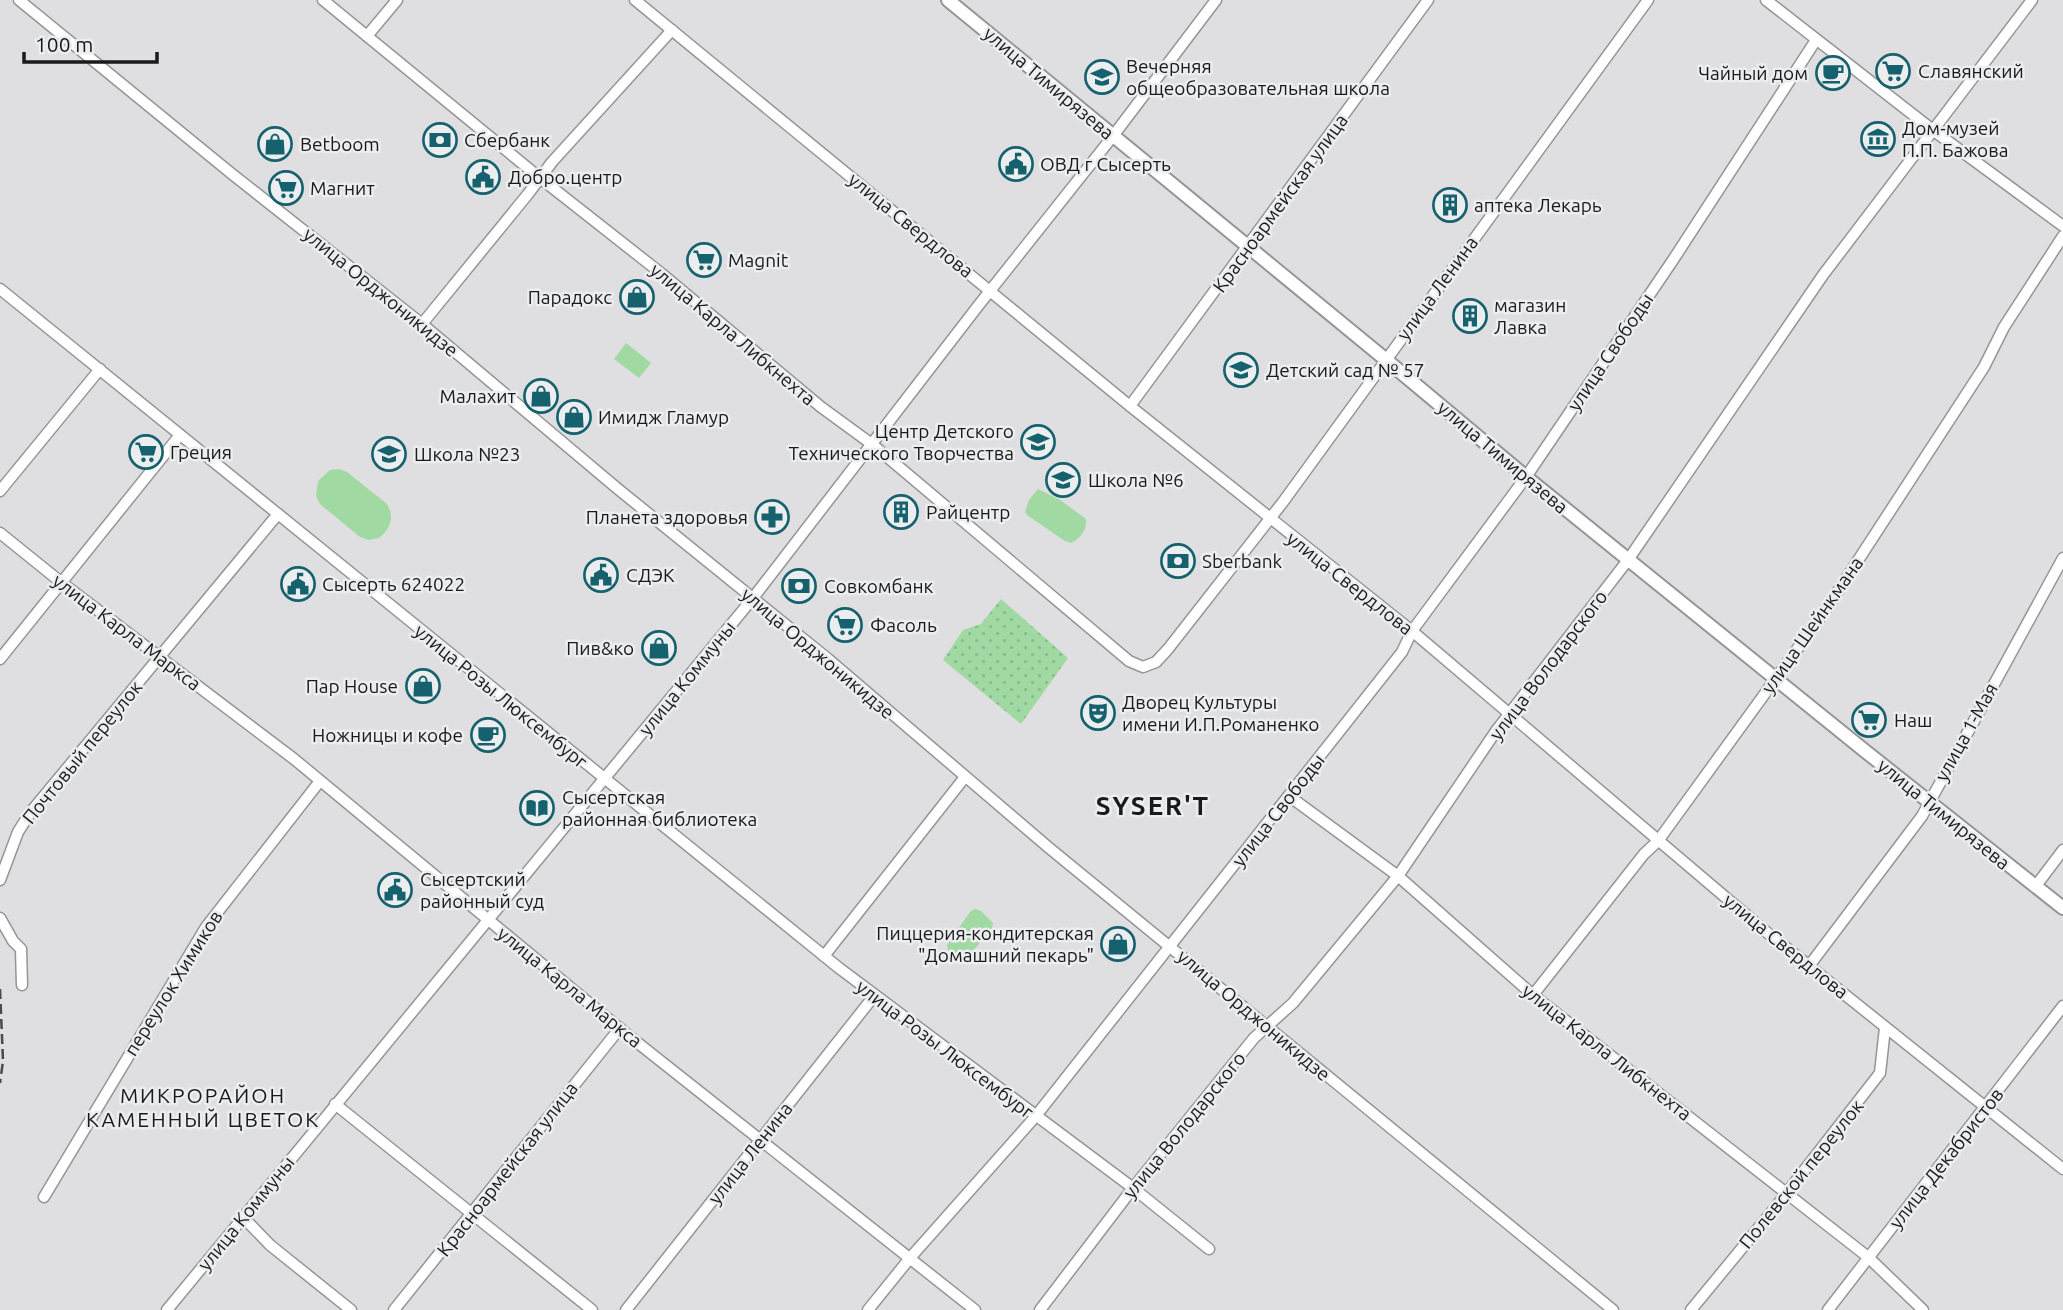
<svg xmlns="http://www.w3.org/2000/svg" width="2063" height="1310" viewBox="0 0 2063 1310" font-family="Ubuntu,sans-serif">
<style>
.grass{fill:url(#grass-dots)}
.pitch{fill:#a0d9a1}
.lines{fill:none;stroke-linecap:round;stroke-linejoin:round}
.minor-casing{stroke:#949597;stroke-width:13}
.major-casing{stroke:#949597;stroke-width:16}
.minor{stroke:#fff;stroke-width:10}
.major{stroke:#fff;stroke-width:12}
.rail{stroke:#49494a;stroke-width:2.5;stroke-dasharray:10 5;stroke-linecap:butt}
.labels{text-anchor:middle;dominant-baseline:central;stroke-width:5;stroke-linejoin:round;paint-order:stroke}
.poi-label{font-size:19px;fill:#1a1a1b;stroke:#ecedef;text-anchor:start}
.street-label{font-size:19px;fill:#1a1a1b;stroke:#ecedef}
.neighbourhood-label{font-size:21px;letter-spacing:2px;fill:#1a1a1b;stroke:#ecedef}
.district-label{font-size:26px;font-weight:bold;letter-spacing:2px;fill:#1a1a1b;stroke:#ecedef}
</style>
<defs>
<pattern id="grass-dots" width="8" height="8" patternUnits="userSpaceOnUse" patternTransform="scale(1.75)"><rect width="8" height="8" fill="#a0d9a1"/><path d="M2 2h.1M6 6h.1" fill="none" stroke="#89ba8a" stroke-width="1.8" stroke-linecap="round"/></pattern>
</defs>
<rect width="100%" height="100%" fill="#dfdfe1"/>
<path class="grass" d="M1001,599L1068,658L1021,724L943,660L963,630L981,624Z"/>
<g class="pitch">
<path d="M626,343L651,363L639,378L614,359Z"/>
<path d="M339,469L347,472L387,504C395,519 390,528 379,538L369,540L360,537L320,504L316,496L318,481L330,470Z"/>
<path d="M1038,489L1060,500L1086,519C1087,530 1081,538 1071,543L1065,541L1027,515L1025,512L1029,500Z"/>
<path d="M975,909L981,911L993,923L992,929L964,961L948,950L947,945L970,912Z"/>
</g>
<g class="lines">
<g class="minor-casing">
<g id="minor">
<path d="M19,0L232,174L422,324L618,489L828,659L1048,847L1613,1310"/>
<path d="M323,0L540,178L662,274L821,407L873,445L1129,661L1143,667L1156,662L1168,649L1283,502L1648,0"/>
<path d="M635,0L1130,406L1412,631L1764,930L2063,1169"/>
<path d="M1766,0L1934,131L2063,226"/>
<path d="M367,36L397,0"/>
<path d="M0,289L839,968L1133,1188L1209,1249"/>
<path d="M422,324L528,194L552,162L672,30"/>
<path d="M1130,406L1428,0"/>
<path d="M0,491L100,369"/>
<path d="M0,533L62,583L294,759L624,1032L975,1310"/>
<path d="M0,659L180,435"/>
<path d="M1289,796L1398,876L1533,995L1868,1257L1923,1310"/>
<path d="M0,880L18,832L30,813L278,514"/>
<path d="M2035,887L2063,850"/>
<path d="M0,918L13,941L21,949L22,985"/>
<path d="M824,956L965,777"/>
<path d="M1809,966L1922,816L2063,558"/>
<path d="M1533,995L1644,854L1658,841L1827,608L1984,367L2004,327L2063,236"/>
<path d="M335,1104L592,1310"/>
<path d="M44,1197L206,927L320,781"/>
<path d="M243,1217L270,1245L351,1310"/>
<path d="M167,1310L753,598L978,306L1113,136L1216,0"/>
<path d="M394,1310L620,1028"/>
<path d="M626,1310L874,996"/>
<path d="M868,1310L910,1258L1035,1117L1402,652L1412,631L1526,477L1673,260L1816,40"/>
<path d="M1040,1310L1133,1188L1254,1038L1293,1003L1398,876L1496,731L1628,560L1823,275L2032,0"/>
<path d="M1691,1310L1775,1208L1880,1073L1885,1028"/>
<path d="M1828,1310L2063,1006"/>
</g>
</g>
<g class="major-casing">
<path id="major" d="M948,0L1385,359L1526,477L1865,751L2063,908"/>
</g>
<use href="#minor" class="minor"/>
<use href="#major" class="major"/>
<path class="rail" d="M0,989L3,1061L0,1083"/>
</g>
<defs>
<g id="supermarket-ring" transform="scale(1.75)"><circle r="9.5" fill="#ecedef" stroke="#15616d" stroke-width="1.5"/><path d="M-6-5.5h2.5l.6 2H6L4.5 2H-2.5L-4.4-4H-6ZM-1.5 3.2a1.3 1.3 0 1 0 .1 0ZM3 3.2a1.3 1.3 0 1 0 .1 0Z" fill="#15616d"/></g>
<g id="cafe-ring" transform="scale(1.75)"><circle r="9.5" fill="#ecedef" stroke="#15616d" stroke-width="1.5"/><path d="M-5.5-4.5H6V0H3Q3 3.5 0 3.5H-2.5Q-5.5 3.5-5.5 0ZM3-3.2v2h1.7v-2ZM-6 4.5H4V6H-6Z" fill="#15616d"/></g>
<g id="school-ring" transform="scale(1.75)"><circle r="9.5" fill="#ecedef" stroke="#15616d" stroke-width="1.5"/><path d="M0-5L7-2L0 1L-7-2ZM-4 1L0 2.5L4 1V4Q0 6-4 4Z" fill="#15616d"/></g>
<g id="museum-ring" transform="scale(1.75)"><circle r="9.5" fill="#ecedef" stroke="#15616d" stroke-width="1.5"/><path d="M0-6L6-3V-2H-6V-3ZM-5-1h2V3h-2ZM-1-1h2V3h-2ZM3-1h2V3H3ZM-6 4H6V6H-6Z" fill="#15616d"/></g>
<g id="bank-ring" transform="scale(1.75)"><circle r="9.5" fill="#ecedef" stroke="#15616d" stroke-width="1.5"/><path d="M-6-4H6V4H-6ZM0-2.3a2.3 2.3 0 1 0 0 4.6a2.3 2.3 0 1 0 0-4.6Z" fill="#15616d"/></g>
<g id="shop-ring" transform="scale(1.75)"><circle r="9.5" fill="#ecedef" stroke="#15616d" stroke-width="1.5"/><path d="M-5-2.5h2.3a2.7 3.5 0 0 1 5.4 0H5L5.5 6h-11ZM-1.5-2.5h3a1.5 2.3 0 0 0-3 0Z" fill="#15616d"/></g>
<g id="civic-ring" transform="scale(1.75)"><circle r="9.5" fill="#ecedef" stroke="#15616d" stroke-width="1.5"/><path d="M-.6-6.5H3V-4.5H.6V-3L4-1V1h2V6H-6V1h2V-1L-.6-3ZM-1.2 2.5V6h2.4V2.5Z" fill="#15616d"/></g>
<g id="building-ring" transform="scale(1.75)"><circle r="9.5" fill="#ecedef" stroke="#15616d" stroke-width="1.5"/><path d="M-4-6H4V6H1V3H-1V6H-4ZM-2.5-4.3h1.7v1.8h-1.7ZM.8-4.3h1.7v1.8H.8ZM-2.5-1h1.7V.8h-1.7ZM.8-1h1.7V.8H.8Z" fill="#15616d"/></g>
<g id="pharmacy-ring" transform="scale(1.75)"><circle r="9.5" fill="#ecedef" stroke="#15616d" stroke-width="1.5"/><path d="M-2-6h4v4h4v4h-4v4h-4v-4h-4v-4h4Z" fill="#15616d"/></g>
<g id="theatre-ring" transform="scale(1.75)"><circle r="9.5" fill="#ecedef" stroke="#15616d" stroke-width="1.5"/><path d="M-5-5.5Q0-4 5-5.5V0Q5 5 0 6Q-5 5-5 0ZM-3.3-2.5H-1v1.5H-3.3ZM1-2.5H3.3v1.5H1ZM-2.8 1Q0 5.5 2.8 1Z" fill="#15616d"/></g>
<g id="library-ring" transform="scale(1.75)"><circle r="9.5" fill="#ecedef" stroke="#15616d" stroke-width="1.5"/><path d="M-6-4Q-3-5.5-.7-3.5V5Q-3 3-6 4ZM6-4Q3-5.5 .7-3.5V5Q3 3 6 4Z" fill="#15616d"/></g>
</defs>
<g fill-rule="evenodd">
<use href="#supermarket-ring" x="1893" y="71"/>
<use href="#cafe-ring" x="1833" y="73"/>
<use href="#school-ring" x="1102" y="77"/>
<use href="#museum-ring" x="1878" y="139"/>
<use href="#bank-ring" x="440" y="140"/>
<use href="#shop-ring" x="275" y="144"/>
<use href="#civic-ring" x="1016" y="164"/>
<use href="#civic-ring" x="483" y="177"/>
<use href="#supermarket-ring" x="286" y="188"/>
<use href="#building-ring" x="1450" y="205"/>
<use href="#supermarket-ring" x="704" y="260"/>
<use href="#shop-ring" x="637" y="297"/>
<use href="#building-ring" x="1470" y="316"/>
<use href="#school-ring" x="1241" y="370"/>
<use href="#shop-ring" x="541" y="396"/>
<use href="#shop-ring" x="574" y="417"/>
<use href="#school-ring" x="1038" y="442"/>
<use href="#supermarket-ring" x="146" y="452"/>
<use href="#school-ring" x="389" y="454"/>
<use href="#school-ring" x="1063" y="480"/>
<use href="#building-ring" x="901" y="512"/>
<use href="#pharmacy-ring" x="772" y="517"/>
<use href="#bank-ring" x="1178" y="561"/>
<use href="#civic-ring" x="601" y="575"/>
<use href="#civic-ring" x="298" y="584"/>
<use href="#bank-ring" x="799" y="586"/>
<use href="#supermarket-ring" x="845" y="625"/>
<use href="#shop-ring" x="659" y="648"/>
<use href="#shop-ring" x="423" y="686"/>
<use href="#theatre-ring" x="1098" y="713"/>
<use href="#supermarket-ring" x="1869" y="720"/>
<use href="#cafe-ring" x="488" y="735"/>
<use href="#library-ring" x="537" y="808"/>
<use href="#civic-ring" x="395" y="890"/>
<use href="#shop-ring" x="1118" y="944"/>
</g>
<g class="labels">
<g class="poi-label">
<text x="1126" y="66">Вечерняя<tspan x="1126" dy="22">общеобразовательная школа</tspan></text>
<text x="1918" y="71">Славянский</text>
<text x="1808" y="73" text-anchor="end">Чайный дом</text>
<text x="1902" y="128">Дом-музей<tspan x="1902" dy="22">П.П. Бажова</tspan></text>
<text x="464" y="140">Сбербанк</text>
<text x="300" y="144">Betboom</text>
<text x="1040" y="164">ОВД г Сысерть</text>
<text x="508" y="177">Добро.центр</text>
<text x="310" y="188">Магнит</text>
<text x="1474" y="205">аптека Лекарь</text>
<text x="728" y="260">Magnit</text>
<text x="612" y="297" text-anchor="end">Парадокс</text>
<text x="1494" y="305">магазин<tspan x="1494" dy="22">Лавка</tspan></text>
<text x="1266" y="370">Детский сад № 57</text>
<text x="516" y="396" text-anchor="end">Малахит</text>
<text x="598" y="417">Имидж Гламур</text>
<text x="1014" y="431" text-anchor="end">Центр Детского<tspan x="1014" dy="22">Технического Творчества</tspan></text>
<text x="170" y="452">Греция</text>
<text x="414" y="454">Школа №23</text>
<text x="1088" y="480">Школа №6</text>
<text x="926" y="512">Райцентр</text>
<text x="748" y="517" text-anchor="end">Планета здоровья</text>
<text x="1202" y="561">Sberbank</text>
<text x="626" y="575">СДЭК</text>
<text x="322" y="584">Сысерть 624022</text>
<text x="824" y="586">Совкомбанк</text>
<text x="870" y="625">Фасоль</text>
<text x="634" y="648" text-anchor="end">Пив&amp;ко</text>
<text x="398" y="686" text-anchor="end">Пар House</text>
<text x="1122" y="702">Дворец Культуры<tspan x="1122" dy="22">имени И.П.Романенко</tspan></text>
<text x="1894" y="720">Наш</text>
<text x="463" y="735" text-anchor="end">Ножницы и кофе</text>
<text x="562" y="797">Сысертская<tspan x="562" dy="22">районная библиотека</tspan></text>
<text x="420" y="879">Сысертский<tspan x="420" dy="22">районный суд</tspan></text>
<text x="1094" y="933" text-anchor="end">Пиццерия-кондитерская<tspan x="1094" dy="22">"Домашний пекарь"</tspan></text>
</g>
<g class="street-label">
<text transform="translate(1049 83) rotate(40)">улица Тимирязева</text>
<text transform="translate(1280 203) rotate(-54)">Красноармейская улица</text>
<text transform="translate(911 225) rotate(39)">улица Свердлова</text>
<text transform="translate(1437 288) rotate(-54)">улица Ленина</text>
<text transform="translate(381 292) rotate(39)">улица Орджоникидзе</text>
<text transform="translate(733 334) rotate(40)">улица Карла Либкнехта</text>
<text transform="translate(1610 352) rotate(-56)">улица Свободы</text>
<text transform="translate(1503 457) rotate(40)">улица Тимирязева</text>
<text transform="translate(1350 583) rotate(38)">улица Свердлова</text>
<text transform="translate(1812 625) rotate(-55)">улица Шейнкмана</text>
<text transform="translate(127 632) rotate(37)">улица Карла Маркса</text>
<text transform="translate(818 653) rotate(40)">улица Орджоникидзе</text>
<text transform="translate(1548 665) rotate(-53)">улица Володарского</text>
<text transform="translate(687 678) rotate(-51)">улица Коммуны</text>
<text transform="translate(501 696) rotate(39)">улица Розы Люксембург</text>
<text transform="translate(1966 732) rotate(-61)">улица 1-Мая</text>
<text transform="translate(82 752) rotate(-51)">Почтовый переулок</text>
<text transform="translate(1278 810) rotate(-52)">улица Свободы</text>
<text transform="translate(1944 814) rotate(39)">улица Тимирязева</text>
<text transform="translate(1786 946) rotate(39)">улица Свердлова</text>
<text transform="translate(173 983) rotate(-58)">переулок Химиков</text>
<text transform="translate(570 987) rotate(39)">улица Карла Маркса</text>
<text transform="translate(1254 1015) rotate(40)">улица Орджоникидзе</text>
<text transform="translate(945 1049) rotate(37)">улица Розы Люксембург</text>
<text transform="translate(1607 1052) rotate(38)">улица Карла Либкнехта</text>
<text transform="translate(1184 1125) rotate(-51)">улица Володарского</text>
<text transform="translate(750 1153) rotate(-52)">улица Ленина</text>
<text transform="translate(1946 1158) rotate(-52)">улица Декабристов</text>
<text transform="translate(507 1169) rotate(-52)">Красноармейская улица</text>
<text transform="translate(1801 1174) rotate(-51)">Полевской переулок</text>
<text transform="translate(246 1213) rotate(-51)">улица Коммуны</text>
</g>
<g class="neighbourhood-label">
<text x="203" y="1095">МИКРОРАЙОН<tspan x="203" dy="24">КАМЕННЫЙ ЦВЕТОК</tspan></text>
</g>
<g class="district-label">
<text x="1153" y="805">SYSER'T</text>
</g>
</g>
<path d="M24 52v10h133v-10" fill="none" stroke="#1a1a1b" stroke-width="3.5"/>
<text x="35" y="52" font-size="21" fill="#1a1a1b" stroke="#ecedef" stroke-width="5" paint-order="stroke">100 m</text>
</svg>
